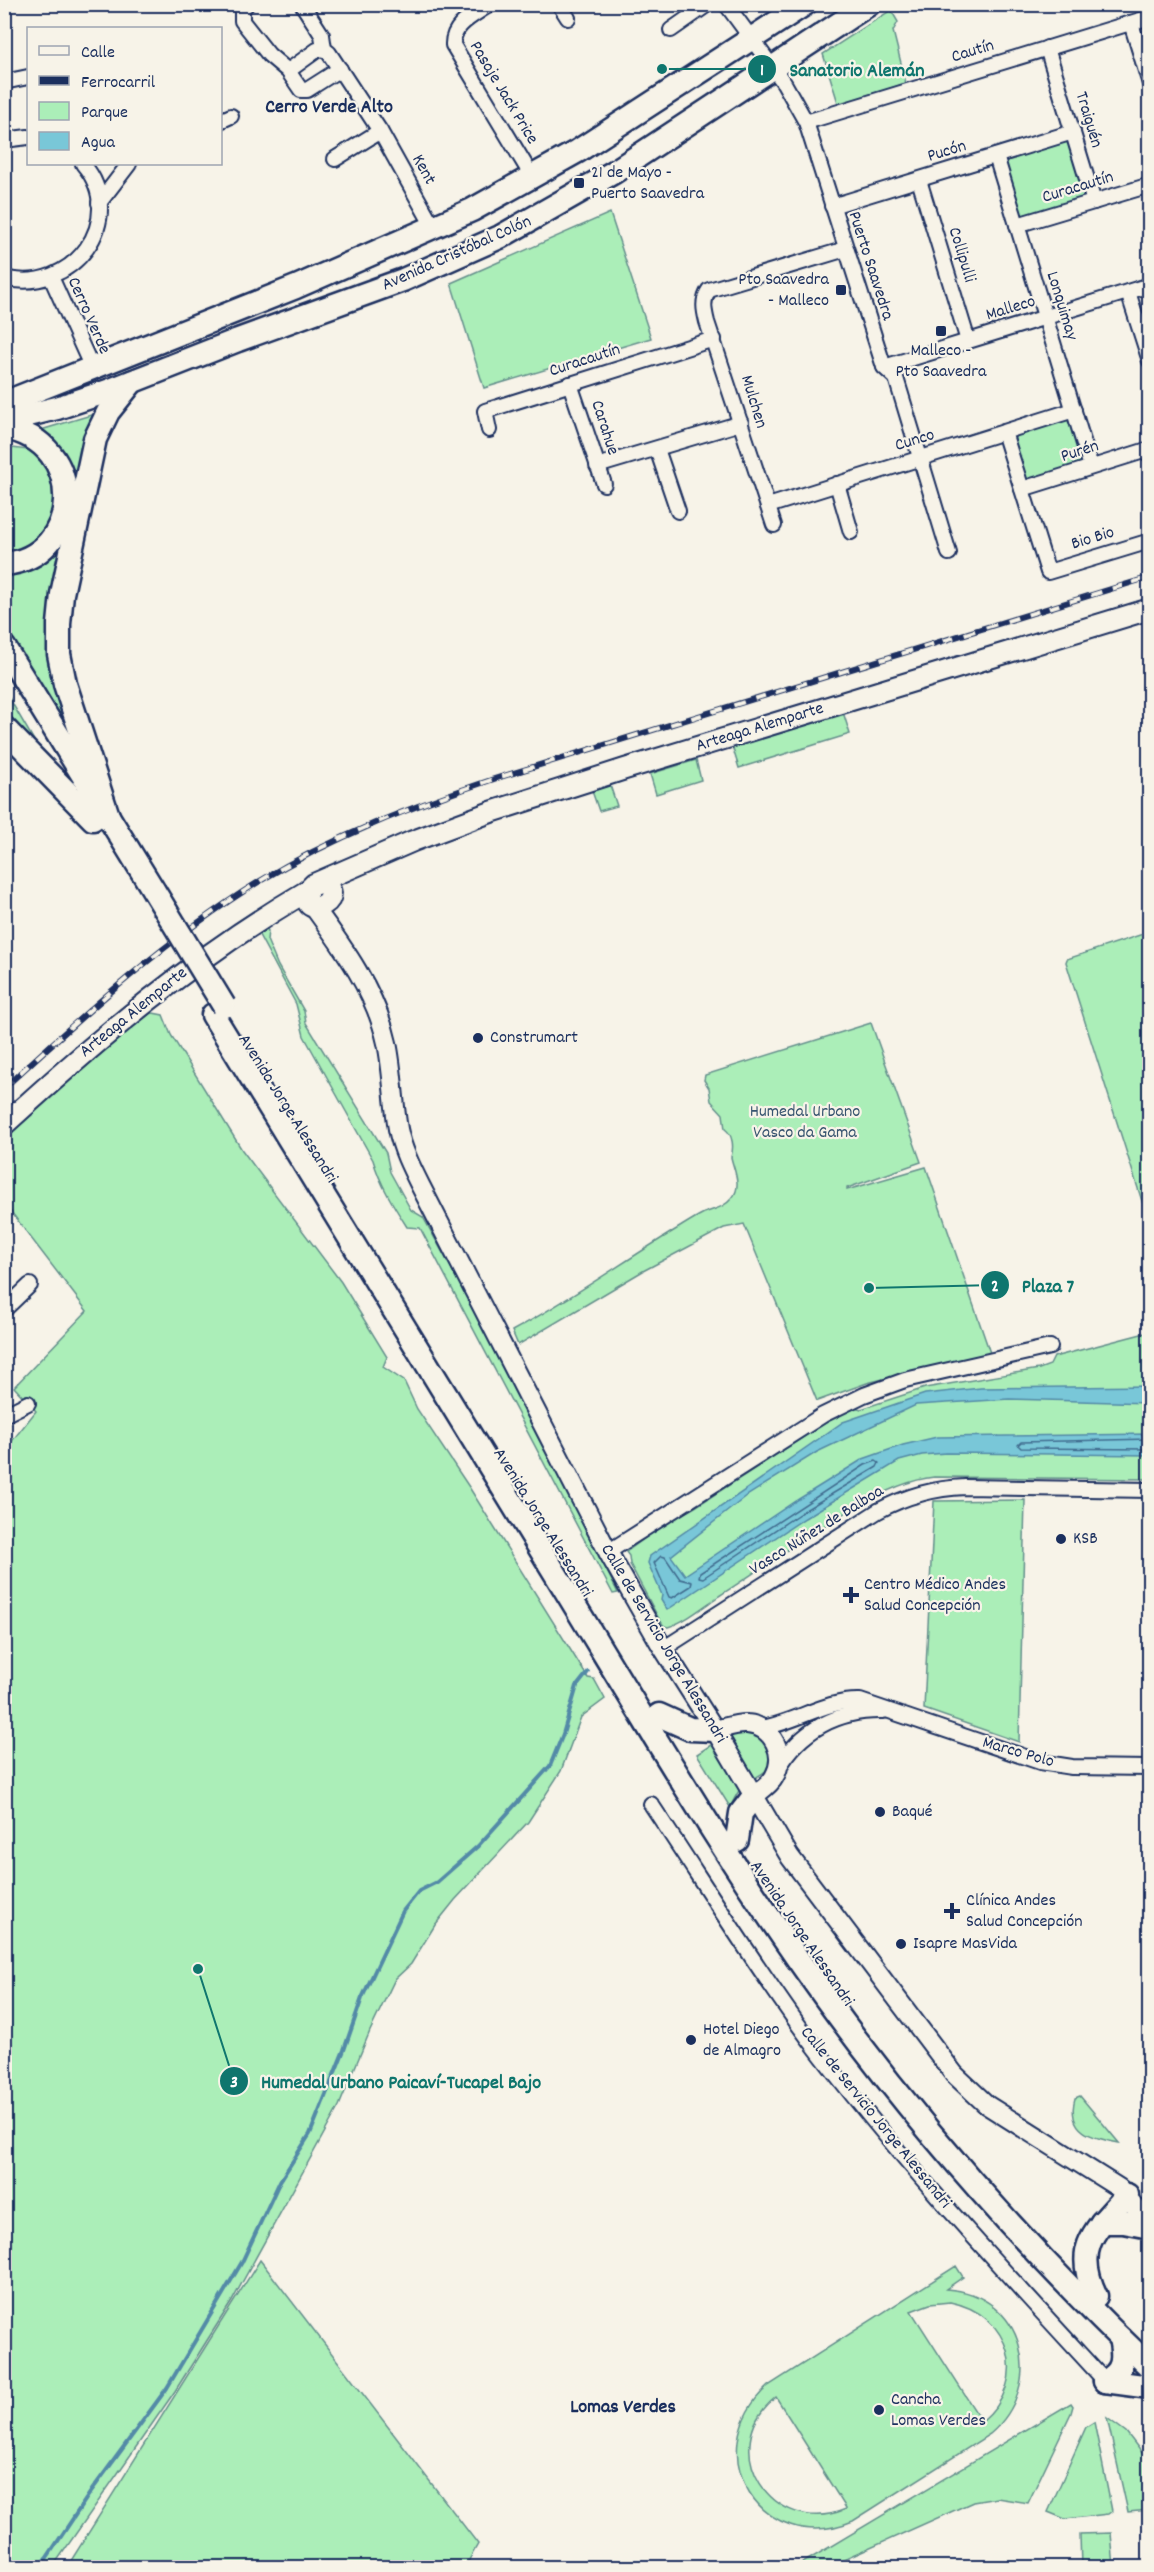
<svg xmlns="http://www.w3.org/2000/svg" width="1154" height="2572" viewBox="0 0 1154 2572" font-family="Dekko,sans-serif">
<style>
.green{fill:#abeeb8;stroke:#638e8b;stroke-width:1.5;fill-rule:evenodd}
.water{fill:#79c7d8;stroke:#538aa7;stroke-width:1.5}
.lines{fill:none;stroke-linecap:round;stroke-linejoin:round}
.shore{stroke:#416c8f;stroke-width:1.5}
.stream{stroke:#538aa7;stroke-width:4}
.minor-casing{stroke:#1b2f5e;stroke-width:18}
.tertiary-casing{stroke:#1b2f5e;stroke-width:22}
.secondary-casing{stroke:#1b2f5e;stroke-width:24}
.primary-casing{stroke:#1b2f5e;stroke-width:27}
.trunk-casing{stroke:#1b2f5e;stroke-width:27}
.minor{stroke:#f7f3e8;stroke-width:14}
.tertiary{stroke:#f7f3e8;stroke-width:18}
.secondary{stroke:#f7f3e8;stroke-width:20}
.primary{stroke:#f7f3e8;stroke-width:22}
.trunk{stroke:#f7f3e8;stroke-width:22}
.rail-casing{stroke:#1b2f5e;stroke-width:6}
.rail{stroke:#f7f3e8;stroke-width:4;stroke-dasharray:11;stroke-linecap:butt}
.trunk-bridge-casing{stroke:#1b2f5e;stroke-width:27;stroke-linecap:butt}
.trunk-bridge{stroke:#f7f3e8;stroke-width:22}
.poi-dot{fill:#1b2f5e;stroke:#f7f3e8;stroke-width:2}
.labels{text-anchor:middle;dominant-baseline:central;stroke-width:4.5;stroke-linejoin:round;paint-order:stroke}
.street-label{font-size:18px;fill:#1b2f5e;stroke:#f7f3e8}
.poi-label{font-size:18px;fill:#1b2f5e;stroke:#f7f3e8;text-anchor:start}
.park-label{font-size:18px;fill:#385570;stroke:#f7f3e8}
.neighbourhood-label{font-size:20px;font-weight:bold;fill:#1b2f5e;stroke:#f7f3e8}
.leader{fill:none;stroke:#0f766e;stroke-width:2}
.callout-dot{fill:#0f766e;stroke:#f7f3e8;stroke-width:2}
.mark-label{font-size:18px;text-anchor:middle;font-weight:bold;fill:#fff}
.callout-label{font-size:20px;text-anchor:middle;font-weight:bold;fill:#0f766e;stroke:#f7f3e8;stroke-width:4.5;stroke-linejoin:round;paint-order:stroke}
</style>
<rect width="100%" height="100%" fill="#f7f3e8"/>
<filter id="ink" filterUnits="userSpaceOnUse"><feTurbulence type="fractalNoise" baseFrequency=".0167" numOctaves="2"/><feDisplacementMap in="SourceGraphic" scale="12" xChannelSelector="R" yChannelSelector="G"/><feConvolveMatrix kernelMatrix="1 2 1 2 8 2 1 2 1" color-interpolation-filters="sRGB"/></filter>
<g filter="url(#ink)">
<g class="green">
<path d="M891,10L898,22L893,31L906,83L839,106L823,54Z"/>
<path d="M1067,139L1085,199L1022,218L1004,158Z"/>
<path d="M610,213L651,338L484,388L451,283Z"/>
<path d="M1070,413L1086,463L1025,481L1010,433Z"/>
<path d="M91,415L98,416L56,596L76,745L5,628V570L65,528L39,433L41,430Z"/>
<path d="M36,444L58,483L48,534L4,559V447L28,450Z"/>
<path d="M5,691L46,761L5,717Z"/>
<path d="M843,712L850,734L739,768L732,746Z"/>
<path d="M696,760L701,780L656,794L650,774Z"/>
<path d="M610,785L617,806L599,811L592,791Z"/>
<path d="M266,927L268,931L267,940L278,966L304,1011L306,1023L386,1153L390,1172L411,1210L423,1217L476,1313L618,1593L613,1594L420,1228L407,1227C393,1205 380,1184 373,1160L304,1036L296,1004L259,935L260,929Z"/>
<path d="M1149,932H1150L1149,1223L1066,962L1067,959Z"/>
<path d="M148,1012L163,1015L171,1035L242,1150L341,1282L387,1357L383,1367L404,1381L417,1409L469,1487L588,1678L594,1679L605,1699L581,1717L561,1771L528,1822L455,1900L435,1925L411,1964L395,1979L370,2031L339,2106L232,2301L175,2391L52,2568L4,2567V1451L36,1411L14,1387L87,1311L5,1204V1139L49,1094Z"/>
<path d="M871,1023L921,1162L847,1188V1190L926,1167L990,1353L867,1383L817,1401L744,1224L724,1228L643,1271L518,1345L512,1331C570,1300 624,1261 680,1227C688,1222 696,1217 704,1213C714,1209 724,1208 732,1198C743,1186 733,1168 731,1157C734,1147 733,1135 725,1129L723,1114L711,1101L709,1088L704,1080L705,1075Z"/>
<path d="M1149,1332V1479L934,1477C872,1483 774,1562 719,1596C703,1607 686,1621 668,1627L664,1626L659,1619L630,1564L629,1556L626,1552L666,1523L695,1507L852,1406L861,1409L925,1388L1039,1369L1050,1365L1054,1357Z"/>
<path d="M1025,1500L1019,1742L924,1709L934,1501Z"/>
<path d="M744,1728L769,1740C778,1781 759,1767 739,1791C736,1795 733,1802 730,1807L697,1754L731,1732Z"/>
<path d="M1080,2096L1119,2143C1092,2138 1066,2132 1075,2098Z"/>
<path d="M260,2260L478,2544L465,2567H67Z"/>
<path d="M956,2266L963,2277L946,2289C1025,2294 1047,2385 990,2434L853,2521C762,2559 696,2452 768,2386ZM950,2302C1012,2314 1030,2382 982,2422L911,2311L930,2304ZM776,2397L846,2508V2509C772,2540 714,2447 776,2397Z"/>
<path d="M1071,2403L1073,2406L1071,2413L1028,2503L997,2498L973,2502L828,2567H796Z"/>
<path d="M1107,2418L1126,2432L1149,2462V2510L1128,2512Z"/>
<path d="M1094,2422L1112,2511L1108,2514L1065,2519L1048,2512L1086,2427Z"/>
<path d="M1111,2533L1114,2567H1081L1080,2534Z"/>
</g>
<path class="water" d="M1149,1386V1403L1009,1399L916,1405L817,1452L748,1495L671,1556L685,1575L794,1502L863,1459L903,1445L937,1437L1149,1434V1455L946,1453L922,1455L899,1461L805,1518L667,1610L661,1600L662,1595L648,1563L650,1556L843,1422L925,1394L981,1388Z"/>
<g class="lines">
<g class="shore">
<path d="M1150,1439L1021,1442L1018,1445L1021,1448L1150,1449"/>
<path d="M876,1461L879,1463L877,1467L802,1512L703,1578L699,1577L700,1573L865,1465Z"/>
<path d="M661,1556L665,1557L680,1579L692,1582L691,1586L672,1598L669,1597L654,1563Z"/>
</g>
<path class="stream" d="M40,2568L92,2490L167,2388L242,2262L280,2181L310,2134L344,2050L362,1998L403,1911L419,1891L437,1882L478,1846L550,1766L563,1734L577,1686L588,1672"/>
<g class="minor-casing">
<g id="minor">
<path d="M247,4L242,9V21L269,55L288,71L301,90H307L340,69"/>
<path d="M302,4L322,35L324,49L329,53L380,131L434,228"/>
<path d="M490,4C475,15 452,24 453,45L533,178"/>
<path d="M559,4L568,18"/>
<path d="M726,4L784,83L806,122L884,367L896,378L949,553"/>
<path d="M1131,23L1150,84"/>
<path d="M671,30L708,4"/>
<path d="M1047,48L1094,202"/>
<path d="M288,71L317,50L324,49"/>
<path d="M4,82L28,77"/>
<path d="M220,121L231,116"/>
<path d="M806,122L1150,17"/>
<path d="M4,140L28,137"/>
<path d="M996,156L1091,467"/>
<path d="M335,159L380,131"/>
<path d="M919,180L968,341"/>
<path d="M99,203L129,164"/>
<path d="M832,206L1073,132"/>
<path d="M1017,225L1150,185"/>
<path d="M51,277L93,370"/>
<path d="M4,278C72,296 130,219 83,164"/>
<path d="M1128,292L1150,361"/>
<path d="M884,367L1150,285"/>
<path d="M570,384L604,484"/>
<path d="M489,430L485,411L714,339"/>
<path d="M1004,432L1048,572L1150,541"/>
<path d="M657,449L678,511"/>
<path d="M597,466L741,423"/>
<path d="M837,484L851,532"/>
<path d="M1022,489L1150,449"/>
<path d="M768,506L1074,410"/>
<path d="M774,525L707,322C704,310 702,300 709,290L846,249"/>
<path d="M4,1310L30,1285"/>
<path d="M4,1415L28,1403"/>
<path d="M608,1552L823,1415L864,1395L905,1380L1050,1347"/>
<path d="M663,1649L878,1511C906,1496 934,1488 965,1487L1150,1490"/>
<path d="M761,1728C796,1723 824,1700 860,1701L1040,1762L1072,1767L1150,1768"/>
<path d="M778,1769C800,1730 838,1710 883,1711"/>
<path d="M651,1804C703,1882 753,1963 808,2038C899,2159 1003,2270 1105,2381"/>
</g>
</g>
<g class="tertiary-casing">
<g id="tertiary">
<path d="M313,906C343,947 376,992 387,1043C393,1071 393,1101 398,1129C402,1149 411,1167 420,1185L608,1552L661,1645L715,1730L790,1857L954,2074L987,2105L1119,2188L1150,2224"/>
<path d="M715,1730C725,1728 737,1723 747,1724C773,1726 787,1755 774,1777C770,1785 761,1790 754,1796"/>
</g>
</g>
<g class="secondary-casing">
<g id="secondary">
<path d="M307,891C303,927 353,893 319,883"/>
<path d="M4,1125C99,1038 196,956 307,891L314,884L413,841L491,812L625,769L1150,609"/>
</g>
</g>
<g class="primary-casing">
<g id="primary">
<path d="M4,403L296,287L472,210L578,151L805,4"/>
<path d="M4,421L57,408L108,391L238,340L403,280L500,237L614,172L869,4"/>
</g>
</g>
<g class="trunk-casing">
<g id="trunk">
<path d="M4,428C89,442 82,558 4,564"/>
<path d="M4,647L154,891"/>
<path d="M4,728L93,819"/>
<path d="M109,819L65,684L59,654V624L62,594L95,439L108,412L132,382"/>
<path d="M213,1015C327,1201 441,1387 555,1573C643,1717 728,1864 827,2000C923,2132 1032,2254 1150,2367"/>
<path d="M659,1715L690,1729L715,1730"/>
<path d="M737,1840L741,1813L754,1796"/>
<path d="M1102,2222H1124L1150,2227"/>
<path d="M1096,2296C1072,2247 1096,2229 1127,2195"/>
<path d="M1105,2381C1125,2372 1124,2357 1120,2338"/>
<path d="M1105,2381L1150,2387"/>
</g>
</g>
<use href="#minor" class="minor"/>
<use href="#tertiary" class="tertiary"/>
<use href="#secondary" class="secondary"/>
<use href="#primary" class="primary"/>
<use href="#trunk" class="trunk"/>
<g class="rail-casing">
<path id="rail" d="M4,1088C85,1013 166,939 260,881C333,837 413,806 494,779L1150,577"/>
</g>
<use href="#rail" class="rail"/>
<g class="trunk-bridge-casing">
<path id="trunk-bridge" d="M154,891L224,1006"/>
</g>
<use href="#trunk-bridge" class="trunk-bridge"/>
</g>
</g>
<g class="poi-dot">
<rect x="573" y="177" width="12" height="12" rx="3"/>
<rect x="835" y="284" width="12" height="12" rx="3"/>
<rect x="935" y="325" width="12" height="12" rx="3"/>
<circle cx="478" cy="1038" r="6"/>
<circle cx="1061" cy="1539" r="6"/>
<path d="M848 1586h6v6h6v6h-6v6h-6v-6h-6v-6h6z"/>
<circle cx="880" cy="1812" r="6"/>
<path d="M949 1902h6v6h6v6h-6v6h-6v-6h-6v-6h6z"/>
<circle cx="901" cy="1944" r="6"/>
<circle cx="691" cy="2040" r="6"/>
<circle cx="879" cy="2410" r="6"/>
</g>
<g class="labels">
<g class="street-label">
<text transform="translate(973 52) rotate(-17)">Cautín</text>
<text transform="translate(503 93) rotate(59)">Pasaje Jack Price</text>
<text transform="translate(1088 120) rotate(73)">Traiguén</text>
<text transform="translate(947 152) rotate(-17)">Pucón</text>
<text transform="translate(423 170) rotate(61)">Kent</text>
<text transform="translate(1078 188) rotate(-17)">Curacautín</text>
<text transform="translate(457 254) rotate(-24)">Avenida Cristóbal Colón</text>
<text transform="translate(961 255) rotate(73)">Collipulli</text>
<text transform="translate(870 266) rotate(72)">Puerto Saavedra</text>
<text transform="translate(1061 306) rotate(73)">Lonquimay</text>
<text transform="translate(1011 309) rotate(-17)">Malleco</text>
<text transform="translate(88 316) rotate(66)">Cerro Verde</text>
<text transform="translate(585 361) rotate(-18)">Curacautín</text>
<text transform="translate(753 402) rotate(73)">Mulchen</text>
<text transform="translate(604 428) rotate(72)">Carahue</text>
<text transform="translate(915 441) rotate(-17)">Cunco</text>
<text transform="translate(1080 452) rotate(-18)">Purén</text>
<text transform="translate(1093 539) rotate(-17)">Bio Bio</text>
<text transform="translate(760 728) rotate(-17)">Arteaga Alemparte</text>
<text transform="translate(134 1013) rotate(-39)">Arteaga Alemparte</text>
<text transform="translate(287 1109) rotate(58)">Avenida Jorge Alessandri</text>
<text transform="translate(542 1523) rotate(58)">Avenida Jorge Alessandri</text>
<text transform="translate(817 1531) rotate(-32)">Vasco Núñez de Balboa</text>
<text transform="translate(663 1644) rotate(59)">Calle de Servicio Jorge Alessandri</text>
<text transform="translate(1018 1753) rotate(16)">Marco Polo</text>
<text transform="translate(801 1934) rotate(56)">Avenida Jorge Alessandri</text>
<text transform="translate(875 2118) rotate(51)">Calle de Servicio Jorge Alessandri</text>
</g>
<g class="poi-label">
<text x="591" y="173">21 de Mayo -<tspan x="591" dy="21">Puerto Saavedra</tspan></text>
<text x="829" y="280" text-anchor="end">Pto Saavedra<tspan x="829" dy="21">- Malleco</tspan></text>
<text x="941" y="351" text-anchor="middle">Malleco -<tspan x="941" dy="21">Pto Saavedra</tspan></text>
<text x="490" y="1038">Construmart</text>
<text x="1073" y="1539">KSB</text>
<text x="864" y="1585">Centro Médico Andes<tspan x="864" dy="21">Salud Concepción</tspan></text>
<text x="892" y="1812">Baqué</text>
<text x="966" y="1901">Clínica Andes<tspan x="966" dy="21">Salud Concepción</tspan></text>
<text x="913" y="1944">Isapre MasVida</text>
<text x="703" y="2030">Hotel Diego<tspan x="703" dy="21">de Almagro</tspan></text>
<text x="891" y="2400">Cancha<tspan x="891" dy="21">Lomas Verdes</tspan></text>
</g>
<g class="park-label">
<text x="805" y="1112">Humedal Urbano<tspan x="805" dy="21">Vasco da Gama</tspan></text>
</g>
<g class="neighbourhood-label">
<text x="329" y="108">Cerro Verde Alto</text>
<text x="623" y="2408">Lomas Verdes</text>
</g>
</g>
<path class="leader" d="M662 69L762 69M869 1288L995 1285M198 1969L234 2081"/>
<g class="callout-dot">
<circle cx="662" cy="69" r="6"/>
<circle cx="869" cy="1288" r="6"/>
<circle cx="198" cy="1969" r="6"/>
<circle cx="762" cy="69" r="15"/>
<circle cx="995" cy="1285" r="15"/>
<circle cx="234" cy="2081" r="15"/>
</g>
<g class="mark-label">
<text x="762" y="75">1</text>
<text x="995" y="1291">2</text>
<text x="234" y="2087">3</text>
</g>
<g class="callout-label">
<text x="857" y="76">Sanatorio Alemán</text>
<text x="1048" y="1292">Plaza 7</text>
<text x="401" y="2088">Humedal Urbano Paicaví-Tucapel Bajo</text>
</g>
<rect width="1154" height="2572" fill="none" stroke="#f7f3e8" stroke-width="24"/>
<rect x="12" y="12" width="1130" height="2548" fill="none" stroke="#1b2f5e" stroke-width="2" filter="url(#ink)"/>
<rect x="27" y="27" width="195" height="138" fill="#f7f3e8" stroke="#9fa5b1" stroke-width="1.5"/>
<rect x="39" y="46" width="30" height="9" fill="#f7f3e8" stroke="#9fa5b1" stroke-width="1.5"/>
<text x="81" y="57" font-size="18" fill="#1b2f5e">Calle</text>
<rect x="39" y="76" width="30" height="9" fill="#1b2f5e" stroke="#9fa5b1" stroke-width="1.5"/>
<text x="81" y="87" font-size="18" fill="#1b2f5e">Ferrocarril</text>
<rect x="39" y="102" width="30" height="18" fill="#abeeb8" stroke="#9fa5b1" stroke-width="1.5"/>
<text x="81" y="117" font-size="18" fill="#1b2f5e">Parque</text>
<rect x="39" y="132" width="30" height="18" fill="#79c7d8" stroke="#9fa5b1" stroke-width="1.5"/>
<text x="81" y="147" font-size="18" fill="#1b2f5e">Agua</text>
</svg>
